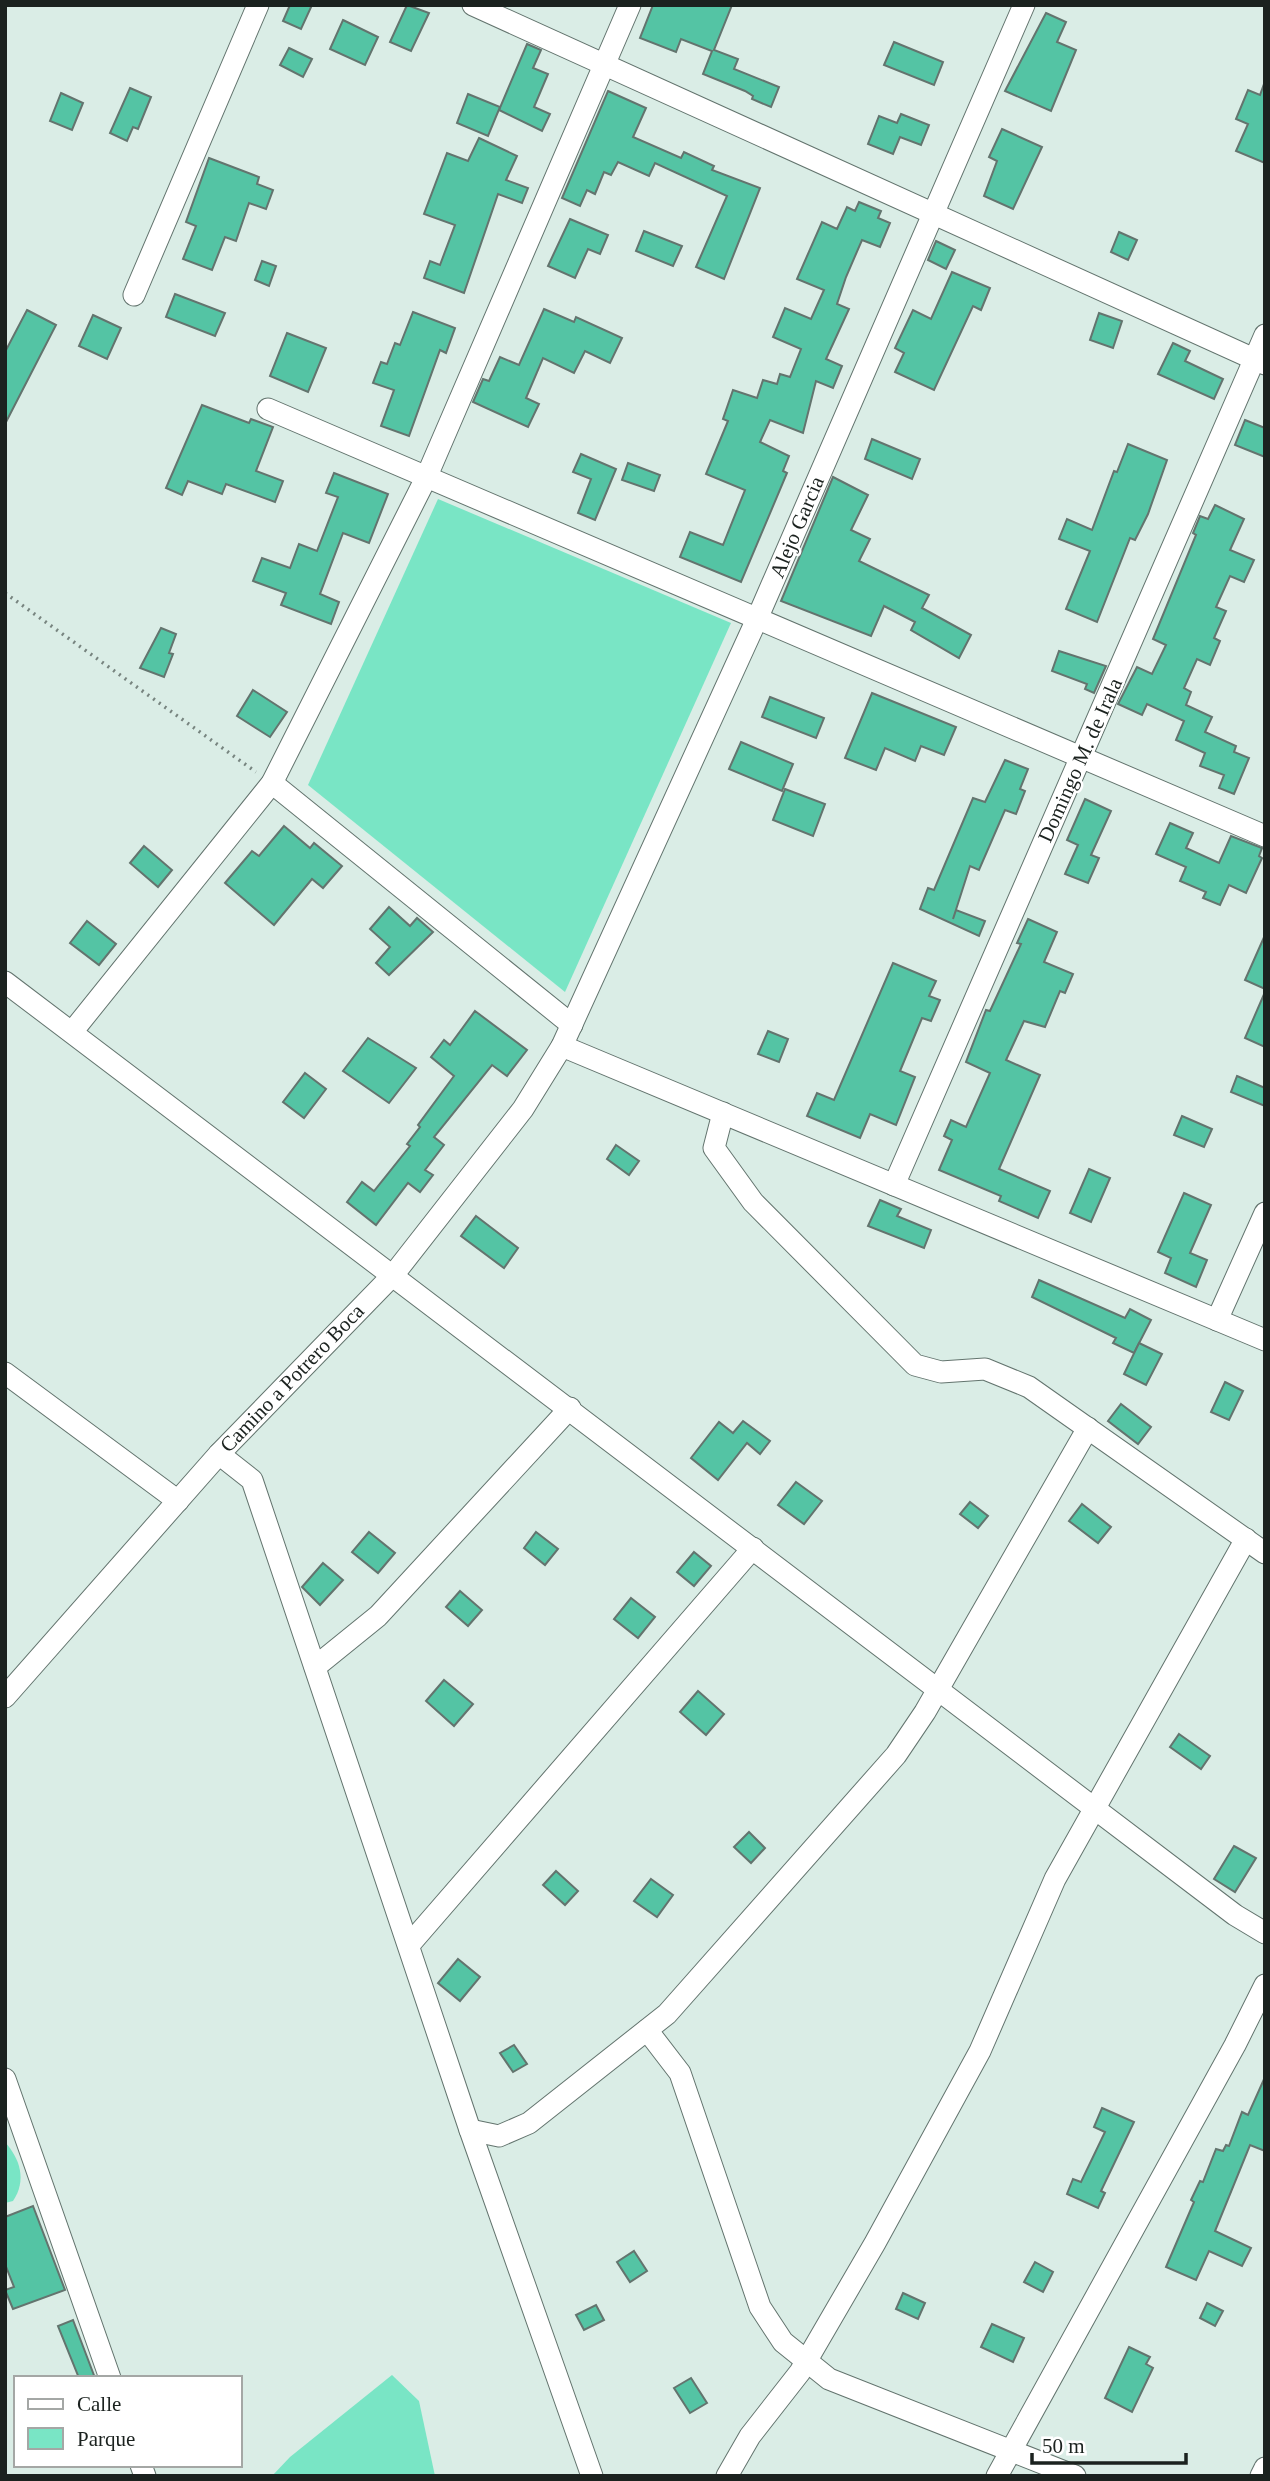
<svg xmlns="http://www.w3.org/2000/svg" width="1270" height="2481" viewBox="0 0 1270 2481" font-family="'Times New Roman',serif">
<style>
.green{fill:#79e5c5}
.building{fill:#54c4a4;stroke:#63746e;stroke-width:2}
.lines{fill:none;stroke-linecap:round;stroke-linejoin:round}
.street-casing{stroke:#63746e;stroke-width:23}
.path{stroke:#77847f;stroke-width:3.5;stroke-dasharray:2 5;stroke-linecap:butt}
.street{stroke:#fff;stroke-width:21}
.labels{text-anchor:middle;dominant-baseline:central;stroke-width:5;stroke-linejoin:round;paint-order:stroke}
.street-label{font-size:21px;fill:#1b221f;stroke:#fff}
</style>
<rect width="100%" height="100%" fill="#daede6"/>
<g class="green">
<path d="M438,499L731,623L565,992L308,785Z"/>
<path d="M5,2142C20,2159 27,2180 13,2201L5,2203Z"/>
<path d="M392,2375L419,2401L435,2476H272L290,2457Z"/>
</g>
<g class="building">
<path d="M290,5H312L301,29L283,21Z"/>
<path d="M407,5L429,13L411,51L390,42Z"/>
<path d="M653,5H732L714,50L738,59L734,69L779,87L771,107L752,99L753,96L745,91L703,74L712,51L681,39L676,52L640,38Z"/>
<path d="M1046,13L1066,22L1057,42L1076,50L1051,111L1005,91Z"/>
<path d="M343,20L378,37L365,65L330,49Z"/>
<path d="M894,42L943,62L934,85L884,65Z"/>
<path d="M527,44L541,50L533,68L548,74L534,107L550,114L542,131L499,110Z"/>
<path d="M289,48L312,59L303,77L280,65Z"/>
<path d="M1264,84H1265V163L1236,151L1248,124L1236,119L1248,90L1260,95Z"/>
<path d="M130,88L151,97L138,129L133,127L127,141L110,133Z"/>
<path d="M608,91L646,108L633,137L681,158L684,152L714,166L712,170L760,188L724,279L696,267L727,196L655,163L649,176L618,162L611,175L604,172L595,194L587,190L580,206L562,198Z"/>
<path d="M61,93L83,103L72,130L50,121Z"/>
<path d="M468,94L500,107L488,136L457,123Z"/>
<path d="M901,114L929,125L921,145L900,137L893,154L868,144L879,116L897,123Z"/>
<path d="M1002,129L1042,147L1013,209L984,196L997,161L989,157Z"/>
<path d="M479,138L517,156L506,180L528,188L522,203L498,194L464,293L424,278L430,261L440,265L455,225L424,214L447,153L468,161Z"/>
<path d="M209,158L259,177L257,184L273,190L266,209L249,203L236,241L225,237L212,270L183,259L196,226L186,222Z"/>
<path d="M859,202L881,211L878,218L890,223L880,247L862,240L846,277L837,304L849,309L826,359L842,366L833,388L816,381L803,433L770,420L760,442L789,456L783,471L787,473L741,582L680,557L690,532L723,545L745,490L706,474L728,421L723,419L733,390L757,398L763,380L777,384L780,374L790,377L801,349L773,337L785,308L811,319L824,290L797,279L822,222L837,229L847,207L855,211Z"/>
<path d="M570,219L608,235L600,254L588,249L575,278L548,266Z"/>
<path d="M644,231L682,246L673,266L636,251Z"/>
<path d="M1119,232L1137,240L1128,260L1111,252Z"/>
<path d="M936,241L955,250L946,269L928,260Z"/>
<path d="M262,261L276,266L269,286L255,280Z"/>
<path d="M952,272L990,288L981,310L973,306L934,390L895,372L904,353L895,348L913,310L931,319Z"/>
<path d="M175,294L225,313L215,336L166,317Z"/>
<path d="M544,309L574,322L576,317L622,338L610,363L585,351L574,373L543,358L526,398L539,404L528,427L473,402L483,379L489,381L500,357L519,365Z"/>
<path d="M27,310L56,325L5,424V352Z"/>
<path d="M413,312L455,328L446,353L440,350L409,436L381,426L394,390L373,383L381,362L387,364L395,343L400,345Z"/>
<path d="M1099,313L1122,321L1113,348L1090,340Z"/>
<path d="M93,315L121,328L107,359L79,346Z"/>
<path d="M287,333L326,348L308,392L270,376Z"/>
<path d="M1173,343L1190,351L1185,361L1223,379L1214,399L1158,374Z"/>
<path d="M202,405L249,423L251,419L273,427L256,471L283,481L275,502L226,484L222,494L188,481L182,495L166,488Z"/>
<path d="M1245,420L1265,428V457L1235,445Z"/>
<path d="M872,439L920,459L912,479L865,459Z"/>
<path d="M1128,444L1167,460L1148,514L1135,540L1130,538L1097,622L1066,609L1090,551L1059,539L1067,519L1092,530L1114,471L1117,472Z"/>
<path d="M581,454L616,469L595,520L578,513L591,479L573,472Z"/>
<path d="M628,463L660,475L654,491L622,480Z"/>
<path d="M334,473L388,494L369,543L343,533L320,594L339,602L331,624L281,605L286,593L253,581L262,558L290,568L299,544L317,551L338,497L326,493Z"/>
<path d="M833,477L868,495L851,530L870,539L859,561L929,595L922,608L971,635L959,658L911,630L915,622L884,606L871,636L781,601Z"/>
<path d="M1215,505L1244,519L1230,550L1254,560L1244,582L1230,576L1216,607L1226,611L1214,638L1220,641L1210,665L1197,659L1184,688L1191,692L1186,705L1212,717L1205,732L1236,746L1234,752L1249,758L1234,794L1219,788L1224,775L1200,766L1205,753L1176,740L1184,721L1147,704L1142,715L1118,704L1137,667L1152,674L1166,645L1153,639L1196,535L1193,533L1200,516L1208,519Z"/>
<path d="M161,628L176,634L169,653L173,654L164,677L140,668Z"/>
<path d="M1059,651L1106,666L1094,693L1085,689L1087,684L1052,671Z"/>
<path d="M253,690L287,712L270,737L237,716Z"/>
<path d="M872,693L956,727L944,755L921,746L915,761L885,748L876,770L845,758Z"/>
<path d="M770,697L824,718L816,738L762,717Z"/>
<path d="M741,742L793,764L782,791L729,769Z"/>
<path d="M1005,760L1028,769L1020,789L1025,791L1016,814L1005,810L979,870L970,866L953,919L956,910L985,921L979,936L920,909L928,888L934,890L973,798L985,802Z"/>
<path d="M785,789L825,804L813,836L773,820Z"/>
<path d="M1085,799L1111,811L1091,855L1099,858L1088,883L1065,874L1078,845L1067,840Z"/>
<path d="M1170,823L1193,833L1186,848L1219,863L1231,836L1262,848L1259,856L1262,858L1246,893L1229,885L1220,905L1203,898L1206,892L1180,881L1186,867L1156,854Z"/>
<path d="M284,826L310,848L314,843L342,866L323,888L312,879L274,925L225,883L252,851L259,856Z"/>
<path d="M144,846L172,870L158,887L130,863Z"/>
<path d="M389,907L410,926L417,918L433,932L389,975L376,963L390,947L370,929Z"/>
<path d="M1028,919L1057,932L1044,962L1073,974L1065,993L1060,991L1045,1027L1024,1021L1006,1060L1040,1075L999,1169L1050,1191L1038,1218L999,1201L1001,1196L939,1170L952,1140L944,1136L951,1120L966,1127L990,1073L966,1062L986,1010L990,1011L1021,944L1017,943Z"/>
<path d="M87,921L116,944L99,965L70,943Z"/>
<path d="M1265,935V989L1245,980Z"/>
<path d="M893,963L936,981L929,996L940,1000L931,1021L922,1018L900,1071L915,1077L896,1125L870,1114L860,1138L807,1116L817,1093L834,1100Z"/>
<path d="M1265,992V1047L1245,1038Z"/>
<path d="M475,1011L527,1050L507,1076L492,1065L434,1137L444,1145L425,1170L433,1175L420,1192L408,1183L376,1225L347,1202L362,1182L374,1191L410,1146L407,1144L420,1127L418,1125L454,1076L431,1057L444,1040L450,1045Z"/>
<path d="M768,1031L788,1039L779,1062L758,1054Z"/>
<path d="M368,1038L416,1068L389,1103L343,1071Z"/>
<path d="M305,1073L326,1089L304,1118L283,1102Z"/>
<path d="M1237,1076L1265,1088V1106L1231,1092Z"/>
<path d="M1182,1116L1212,1129L1204,1147L1174,1135Z"/>
<path d="M616,1145L639,1161L629,1175L607,1159Z"/>
<path d="M1089,1169L1110,1178L1091,1222L1070,1213Z"/>
<path d="M1184,1193L1211,1205L1190,1253L1207,1260L1196,1287L1165,1273L1171,1258L1158,1252Z"/>
<path d="M880,1200L901,1209L897,1216L931,1230L924,1248L868,1226Z"/>
<path d="M476,1216L518,1248L504,1268L461,1236Z"/>
<path d="M1039,1280L1125,1318L1130,1309L1151,1320L1134,1353L1113,1343L1116,1338L1032,1297Z"/>
<path d="M1139,1343L1162,1354L1146,1385L1124,1374Z"/>
<path d="M1225,1382L1243,1391L1229,1420L1211,1412Z"/>
<path d="M1121,1404L1151,1427L1138,1444L1108,1421Z"/>
<path d="M743,1421L770,1441L760,1454L747,1443L718,1480L691,1458L719,1422L733,1433Z"/>
<path d="M796,1482L822,1501L804,1524L778,1505Z"/>
<path d="M970,1502L988,1516L978,1528L960,1514Z"/>
<path d="M1082,1504L1111,1527L1098,1543L1069,1521Z"/>
<path d="M369,1532L395,1553L378,1573L352,1552Z"/>
<path d="M536,1532L558,1549L545,1565L524,1548Z"/>
<path d="M694,1552L711,1566L694,1586L677,1572Z"/>
<path d="M323,1563L343,1580L320,1605L302,1587Z"/>
<path d="M460,1591L482,1610L468,1626L446,1607Z"/>
<path d="M631,1598L655,1617L638,1638L614,1619Z"/>
<path d="M444,1680L473,1704L454,1726L426,1701Z"/>
<path d="M698,1691L724,1714L706,1735L680,1712Z"/>
<path d="M1179,1734L1210,1756L1201,1769L1170,1747Z"/>
<path d="M749,1832L765,1848L751,1863L734,1847Z"/>
<path d="M1234,1846L1256,1858L1235,1892L1214,1879Z"/>
<path d="M556,1871L578,1891L565,1905L543,1885Z"/>
<path d="M651,1879L673,1895L657,1917L634,1901Z"/>
<path d="M458,1959L480,1977L460,2001L438,1983Z"/>
<path d="M514,2045L527,2064L513,2072L500,2053Z"/>
<path d="M1265,2077V2151L1250,2145L1215,2231L1251,2248L1242,2266L1209,2251L1196,2280L1166,2267L1194,2202L1191,2200L1200,2181L1203,2182L1216,2149L1223,2151L1226,2145L1229,2146L1242,2112L1248,2115Z"/>
<path d="M1102,2108L1134,2122L1101,2191L1105,2193L1098,2208L1067,2194L1073,2179L1081,2182L1105,2132L1094,2127Z"/>
<path d="M33,2206L65,2290L13,2309L5,2290L14,2287L5,2264V2217Z"/>
<path d="M634,2251L647,2271L630,2282L617,2262Z"/>
<path d="M1035,2262L1053,2272L1043,2292L1024,2282Z"/>
<path d="M903,2293L925,2303L918,2319L896,2309Z"/>
<path d="M1207,2303L1223,2311L1215,2326L1200,2318Z"/>
<path d="M596,2305L604,2320L584,2330L576,2315Z"/>
<path d="M73,2320L95,2378H79L58,2326Z"/>
<path d="M992,2324L1024,2338L1013,2362L981,2347Z"/>
<path d="M1129,2347L1150,2357L1146,2364L1153,2368L1132,2412L1105,2398Z"/>
<path d="M691,2378L707,2403L690,2413L674,2388Z"/>
</g>
<g class="lines">
<g class="street-casing">
<g id="street">
<path d="M473,5L1265,364"/>
<path d="M134,295L258,5"/>
<path d="M268,409L1265,836"/>
<path d="M272,783L572,1025"/>
<path d="M5,982L1235,1915L1265,1933"/>
<path d="M72,1032L272,783L426,478L630,5"/>
<path d="M562,1046L1265,1340"/>
<path d="M723,1113L714,1148L753,1202L915,1365L941,1372L985,1369L1029,1387L1265,1553"/>
<path d="M894,1185L1265,335"/>
<path d="M1217,1320L1265,1213"/>
<path d="M5,1373L178,1501"/>
<path d="M219,1454L252,1480L470,2130L592,2476"/>
<path d="M315,1667L378,1616L570,1408"/>
<path d="M5,1697L219,1454L394,1274L523,1109L562,1046L757,619L1024,5"/>
<path d="M409,1945L753,1548"/>
<path d="M647,2030L680,2073L760,2307L783,2342L829,2379L1075,2476"/>
<path d="M5,2079L110,2378"/>
<path d="M470,2130L499,2136L529,2123L667,2014L896,1755L925,1712L1088,1428"/>
<path d="M141,2465L145,2476"/>
<path d="M727,2476L750,2436L800,2372L875,2243L980,2051L1055,1879L1246,1539"/>
<path d="M997,2476L1235,2045L1265,1985"/>
<path d="M1261,2476L1265,2468"/>
</g>
</g>
<path class="path" d="M5,593L256,772"/>
<use href="#street" class="street"/>
</g>
<g class="labels">
<g class="street-label">
<text transform="translate(797 527) rotate(-67)">Alejo Garcia</text>
<text transform="translate(1080 760) rotate(-66)">Domingo M. de Irala</text>
<text transform="translate(292 1378) rotate(-46)">Camino a Potrero Boca</text>
</g>
</g>
<rect width="1270" height="2481" fill="none" stroke="#1b221f" stroke-width="14"/>
<rect x="14" y="2376" width="228" height="91" fill="#ffffff" stroke="#a4a7a5" stroke-width="2"/>
<rect x="28" y="2399" width="35" height="10" fill="#ffffff" stroke="#a4a7a5" stroke-width="2"/>
<text x="77" y="2411" font-size="21" fill="#1b221f">Calle</text>
<rect x="28" y="2428" width="35" height="21" fill="#79e5c5" stroke="#a4a7a5" stroke-width="2"/>
<text x="77" y="2446" font-size="21" fill="#1b221f">Parque</text>
<path d="M1032 2453v10h154v-10" fill="none" stroke="#1b221f" stroke-width="3.5"/>
<text x="1042" y="2453" font-size="21" fill="#1b221f" stroke="#ffffff" stroke-width="5" paint-order="stroke">50 m</text>
</svg>
